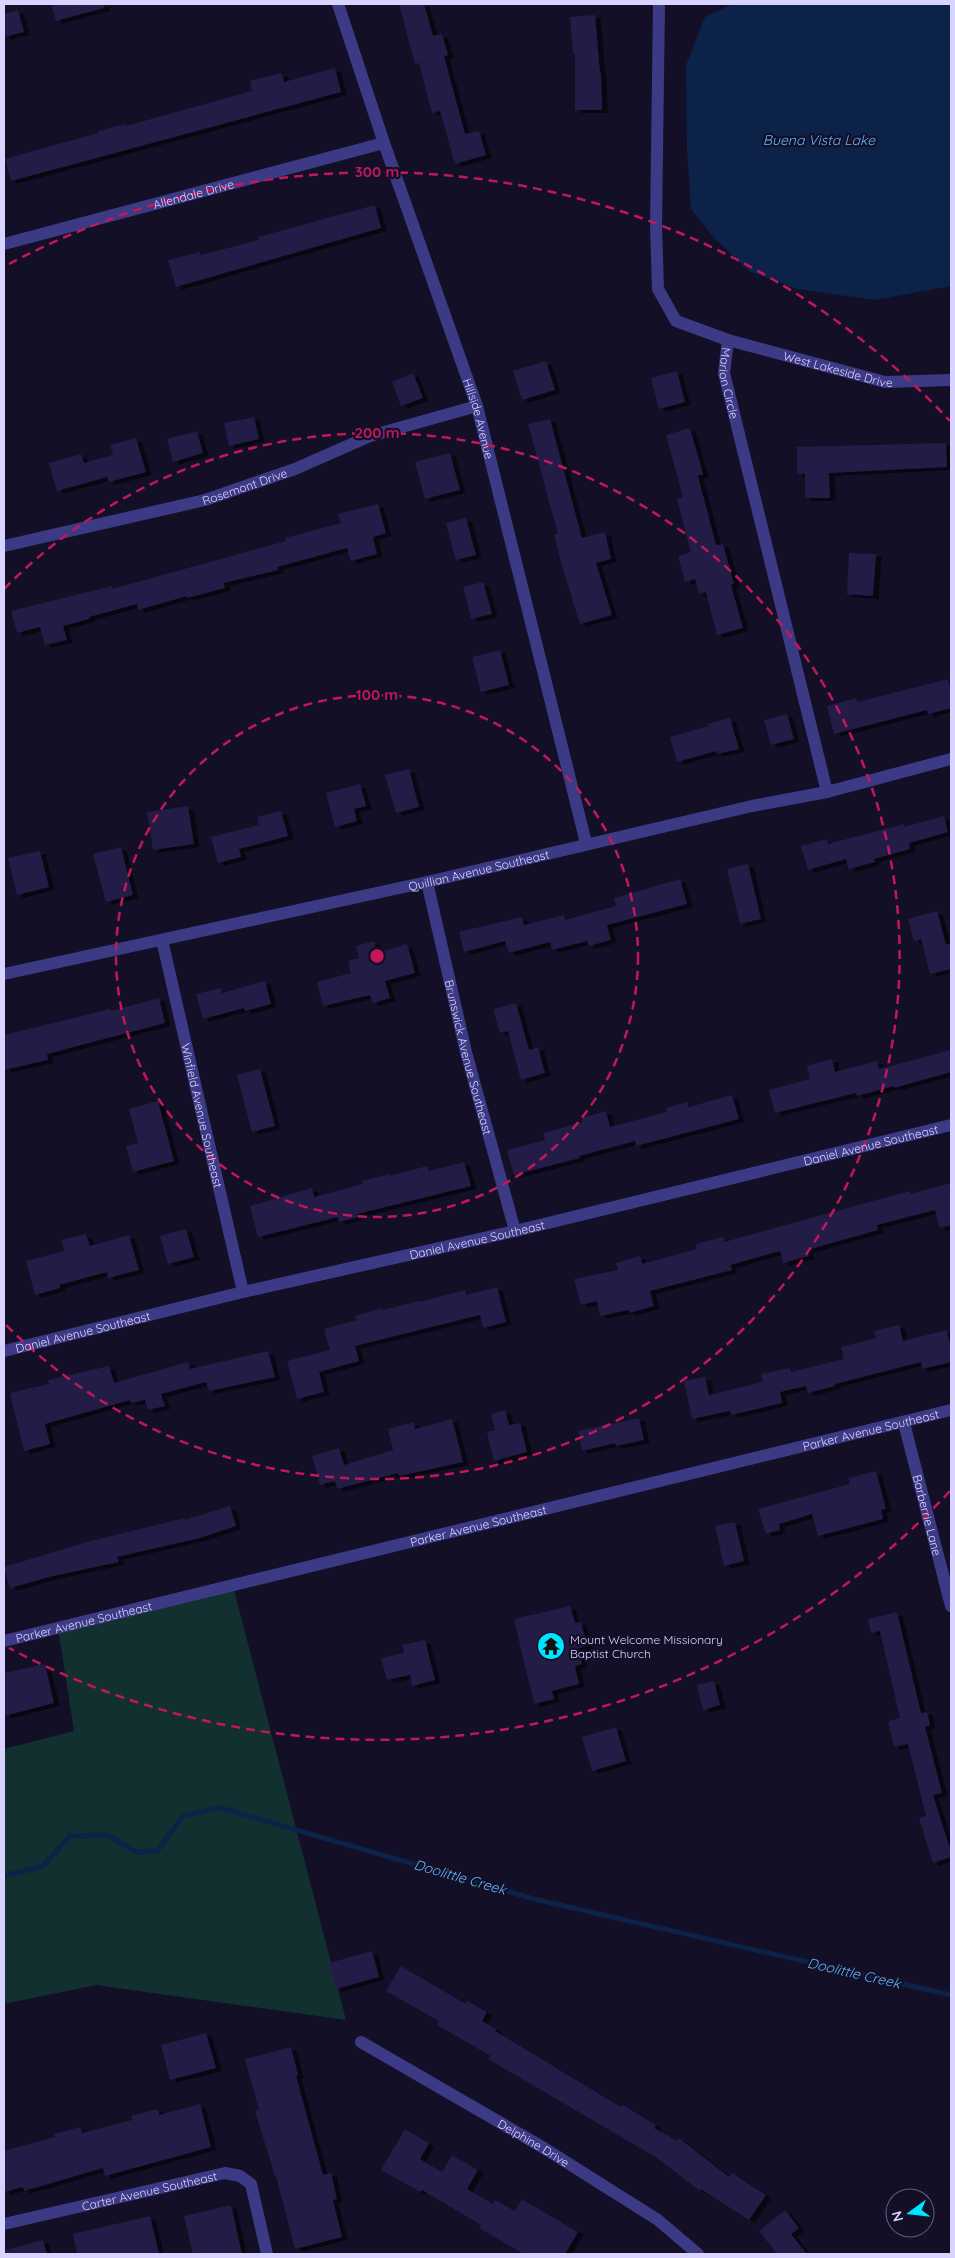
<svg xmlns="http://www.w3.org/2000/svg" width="955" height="2258" viewBox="0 0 955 2258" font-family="Quicksand,sans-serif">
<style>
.green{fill:#12302f}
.water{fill:#0c2248}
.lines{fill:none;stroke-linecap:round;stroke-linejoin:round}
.stream{stroke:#0c2248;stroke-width:5}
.building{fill:#241b47;filter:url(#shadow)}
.street{stroke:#3d3a85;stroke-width:12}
.ring{fill:none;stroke:#c2185b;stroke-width:2.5;stroke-dasharray:9 6}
.labels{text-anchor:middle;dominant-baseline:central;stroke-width:4.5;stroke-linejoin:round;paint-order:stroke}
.street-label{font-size:12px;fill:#d9d4ff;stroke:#130f26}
.poi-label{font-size:12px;fill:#d9d4ff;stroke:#130f26;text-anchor:start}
.water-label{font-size:14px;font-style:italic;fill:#62b6ff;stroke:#130f26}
.centre{fill:#c2185b;stroke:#130f26;stroke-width:2.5}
.ring-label{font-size:15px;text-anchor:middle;font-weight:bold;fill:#c2185b;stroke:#130f26;stroke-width:4.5;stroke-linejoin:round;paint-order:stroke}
</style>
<defs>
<filter id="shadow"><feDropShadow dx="5.5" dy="3" stdDeviation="0" flood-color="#0009"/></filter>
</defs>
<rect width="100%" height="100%" fill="#130f26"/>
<path class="green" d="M234,1590L346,2020L96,1985L4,2004V1749L74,1731L58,1628Z"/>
<path class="water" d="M732,4H951V286L875,300L797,289L749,271L715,239L691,209L687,150L686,65L705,17Z"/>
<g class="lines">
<path class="stream" d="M4,1876L43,1866L70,1836L108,1835L136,1852L157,1851L184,1815L221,1808L534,1899L951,1995"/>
</g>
<g class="building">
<path d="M51,4H104V8L56,21Z"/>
<path d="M399,4H424L433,36L442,34L448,55L444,56L465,134L479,131L486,155L455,164L440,111L432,113L419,63L415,64Z"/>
<path d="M18,10L24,32L4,37V14Z"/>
<path d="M595,15L600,73L601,72L602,110H575V54H573L570,17Z"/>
<path d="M335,68L341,92L11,181L5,159L98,133V131L125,124L126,126L252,91L250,81L282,73L284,82Z"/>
<path d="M375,205L381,228L176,287L168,260L200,252L201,255L259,240L258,237Z"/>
<path d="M546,361L555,390L522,400L513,371Z"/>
<path d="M677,371L685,402L659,409L651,378Z"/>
<path d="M413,373L423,398L401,406L392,382Z"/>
<path d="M254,417L259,439L229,446L224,423Z"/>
<path d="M550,419L582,538L605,532L611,559L596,563L612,615L580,624L562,566L554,535L558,534L528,424Z"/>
<path d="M690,428L703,474L698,476L716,545L723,544L734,584L731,585L743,628L717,635L706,592L699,594L695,579L685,582L678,556L691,552L677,499L683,497L666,435Z"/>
<path d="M197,431L203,453L173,462L167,439Z"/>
<path d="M136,438L146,472L109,482L107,477L57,491L49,463L81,454L84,463L113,455L110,445Z"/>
<path d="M946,443L947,467L829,473L830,498H805V474H797V447Z"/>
<path d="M450,453L460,490L425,499L415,462Z"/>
<path d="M378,504L386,533L373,537L377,554L351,561L347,548L277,567L278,570L224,583L225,588L187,598V596L138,610L137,604L89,617V619L63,626L67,640L45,645L40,627L17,633L11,611L112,586V589L286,541L285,538L341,523L338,514Z"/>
<path d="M466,518L476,555L456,560L446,523Z"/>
<path d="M849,553L876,554L873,596L847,594Z"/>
<path d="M483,582L492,614L471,619L463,587Z"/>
<path d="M500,650L509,685L481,692L472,657Z"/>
<path d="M948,679L951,692V708L928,714L927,710L834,734L827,706L856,698L857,702Z"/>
<path d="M787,714L794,739L771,745L764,720Z"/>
<path d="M730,718L739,749L717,754L716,751L677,762L670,737L709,726L708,724Z"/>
<path d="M409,769L419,807L396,813L385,775Z"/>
<path d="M360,784L366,806L354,809L357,821L335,827L326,793Z"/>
<path d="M188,806L194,844L153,850L147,812Z"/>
<path d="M281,811L288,836L239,849L241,857L218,863L211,837L259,825L257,817Z"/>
<path d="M944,816L948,832L909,843L910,849L874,859L875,862L849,869L846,859L808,870L801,846L827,839L828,844L904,824V827Z"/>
<path d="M121,847L133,895L106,902L93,854Z"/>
<path d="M40,851L49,887L17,895L8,858Z"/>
<path d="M748,864L761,919L740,924L727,869Z"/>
<path d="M680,879L687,904L607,925L611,940L589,946L587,941L552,950L550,942L509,953L505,941L464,952L459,932L522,917L524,925L564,915L565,920L616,906L614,898Z"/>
<path d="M937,911L946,945L951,943V969L930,974L921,939L914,941L908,919Z"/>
<path d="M374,941L377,953L407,944L415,973L385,981L390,998L373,1003L370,995L323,1006L317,982L351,973L348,961L359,958L356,946Z"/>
<path d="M265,981L271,1004L245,1011L244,1008L203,1019L196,994L221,988L222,993Z"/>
<path d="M159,998L165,1023L47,1054L48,1060L4,1070V1035L110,1009L111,1011Z"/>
<path d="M516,1003L529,1050L538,1047L545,1073L521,1080L508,1031L500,1033L493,1009Z"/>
<path d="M951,1050V1072L894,1088V1086L857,1096L856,1093L775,1113L769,1090L810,1079L807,1066L832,1059L835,1072L877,1061L879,1069Z"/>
<path d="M260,1069L275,1126L252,1132L237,1075Z"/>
<path d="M732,1095L739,1119L636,1146L635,1141L579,1156L580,1158L514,1175L507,1150L545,1140L543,1133L583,1122L582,1118L606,1111L610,1127L667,1112L666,1108L687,1102L689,1107Z"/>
<path d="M158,1101L174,1161L133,1172L126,1146L138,1143L129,1109Z"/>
<path d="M464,1162L471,1186L357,1214L358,1217L339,1222L338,1217L258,1237L250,1206L312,1188L314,1197L363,1184L362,1181L389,1174L390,1176L427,1166L429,1171Z"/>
<path d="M951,1183V1225L940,1228L935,1210L877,1225L878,1230L807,1250L809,1256L783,1263L780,1251L730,1265L732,1270L650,1291L654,1306L629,1313V1310L600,1316L597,1301L581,1305L574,1279L618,1270L616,1263L640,1256L642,1264L697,1249L696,1244L723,1237L724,1242L884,1198L910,1191L911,1194Z"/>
<path d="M186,1229L194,1257L168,1264L160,1236Z"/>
<path d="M86,1234L90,1246L129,1235L139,1270L108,1278L107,1272L59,1285L60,1288L35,1295L26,1261L64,1251L61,1240Z"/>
<path d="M497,1287L506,1322L483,1328L480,1315L355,1346L359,1361L319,1372L324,1392L297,1399L287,1361L330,1350L324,1329L357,1320L355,1316L382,1308L383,1310L419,1301V1302L465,1290L466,1295Z"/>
<path d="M899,1325L903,1341L947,1330L951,1350V1362L922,1369L921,1362L835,1384V1386L808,1393L806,1386L780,1392L782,1403L731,1415L730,1411L692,1419L684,1381L705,1377L709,1395L763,1382L761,1374L790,1368L791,1372L844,1359L841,1347L876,1338L874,1331Z"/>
<path d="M268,1351L275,1377L209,1391L206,1382L161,1394L165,1406L148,1410L145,1400L131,1403L130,1400L45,1424L50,1444L24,1451L10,1393L49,1384L48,1380L109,1366L114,1383L188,1362L190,1369Z"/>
<path d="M505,1410L509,1425L520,1423L527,1452L494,1461L487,1432L495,1430L491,1414Z"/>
<path d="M639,1418L644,1440L616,1446L615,1443L582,1451L578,1431Z"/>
<path d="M452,1419L463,1462L399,1476L398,1473L337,1489L335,1481L320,1485L312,1456L339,1448L344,1465L393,1450L388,1429L414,1422L415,1429Z"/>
<path d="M876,1471L886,1509L881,1510L883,1519L818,1536L812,1514L779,1524L780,1530L766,1534L758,1509L850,1484L848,1478Z"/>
<path d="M230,1506L236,1526L200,1538L117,1557L119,1562L53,1576L10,1588L4,1567L87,1542L185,1518V1520Z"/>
<path d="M735,1522L744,1561L724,1566L715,1526Z"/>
<path d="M570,1606L575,1623L581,1622L587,1646L578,1648L582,1664L575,1666L579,1684L552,1691L554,1699L534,1704L514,1619Z"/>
<path d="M897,1612L921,1713L927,1712L930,1725L925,1727L942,1793L933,1795L951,1852V1857L933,1863L919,1818L926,1816L908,1744L894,1747L888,1721L900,1718L880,1631L871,1633L868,1619Z"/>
<path d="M425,1640L435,1680L412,1686L410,1675L387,1680L381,1658L404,1653L402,1645Z"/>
<path d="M45,1664L54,1703L4,1716V1673Z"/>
<path d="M714,1681L720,1705L703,1710L697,1685Z"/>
<path d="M616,1727L626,1761L592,1771L582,1737Z"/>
<path d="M372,1951L379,1977L336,1989L329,1963Z"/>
<path d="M401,1966L466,2004L467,2001L487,2012L482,2021L496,2029L495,2031L621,2107L623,2105L656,2125L654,2128L677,2141L679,2138L729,2177L732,2173L766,2195L749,2220L701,2189L700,2191L657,2158L488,2059L491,2056L437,2025L439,2021L386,1991Z"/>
<path d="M206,2033L216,2068L170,2080L161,2045Z"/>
<path d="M291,2047L298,2075L296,2076L323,2175L331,2173L337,2199L333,2200L342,2237L295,2249L276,2176H275L255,2111L259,2110L245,2059Z"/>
<path d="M200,2104L211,2147L105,2176L103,2168L24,2191L23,2187L4,2192V2151L55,2137L54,2134L80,2127L82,2133L132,2120L131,2116L158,2109L159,2115Z"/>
<path d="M405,2129L429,2143L420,2159L442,2172L452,2155L478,2170L467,2189L493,2204L495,2200L515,2211L522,2199L578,2232L565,2254H524L479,2228L481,2225L422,2190L420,2192L381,2170Z"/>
<path d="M231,2205L242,2254H193L184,2216Z"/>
<path d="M785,2210L799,2228L791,2234L807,2254H777L759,2231Z"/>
<path d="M150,2216L159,2254H77L73,2234Z"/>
<path d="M43,2240L47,2254H6L5,2250Z"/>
</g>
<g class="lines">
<g class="street">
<path id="s1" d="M338,4L384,143L477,406L586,843"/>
<path id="s2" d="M659,4L656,226L658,289L676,321L728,340L724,373L827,792"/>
<path id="s3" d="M4,244L384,143"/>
<path id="s4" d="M728,340L885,382L951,380"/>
<path id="s5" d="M4,546L205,500L295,469L370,436L477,406"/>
<path id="s6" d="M427,882L466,1052L515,1231"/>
<path id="s7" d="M162,940L243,1292"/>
<path id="s8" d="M4,974L427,882L752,806L827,792L951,759"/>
<path id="s9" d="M4,1351L243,1292L515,1231L951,1125"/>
<path id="s10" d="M904,1423L951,1606"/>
<path id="s11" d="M4,1641L951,1410"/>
<path id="s12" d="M361,2042L544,2148L658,2220L698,2254"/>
<path id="s13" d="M4,2224L225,2173L240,2176L251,2184L267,2254"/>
</g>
</g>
<g class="ring">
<circle cx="377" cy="956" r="261"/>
<path d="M4 589A523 523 0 1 1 4 1323"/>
<path d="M950 1491A784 784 0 0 1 9 1648M9 264A784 784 0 0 1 950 421"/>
</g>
<defs>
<g id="temple-disc" transform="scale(1.4375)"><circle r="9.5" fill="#00e5ff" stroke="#130f26"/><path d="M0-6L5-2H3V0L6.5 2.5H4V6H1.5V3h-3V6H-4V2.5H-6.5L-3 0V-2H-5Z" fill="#111"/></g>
</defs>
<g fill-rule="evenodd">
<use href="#temple-disc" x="551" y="1646"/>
</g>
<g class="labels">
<g class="street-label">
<text stroke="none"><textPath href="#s3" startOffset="196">Allendale Drive</textPath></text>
<text stroke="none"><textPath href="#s4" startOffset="114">West Lakeside Drive</textPath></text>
<text stroke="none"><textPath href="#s2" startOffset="421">Marion Circle</textPath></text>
<text stroke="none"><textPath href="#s1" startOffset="438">Hillside Avenue</textPath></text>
<text stroke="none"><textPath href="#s5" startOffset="248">Rosemont Drive</textPath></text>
<text stroke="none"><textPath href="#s8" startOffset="486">Quillian Avenue Southeast</textPath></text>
<text stroke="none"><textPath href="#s6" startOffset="180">Brunswick Avenue Southeast</textPath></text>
<text stroke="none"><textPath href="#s7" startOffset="180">Winfield Avenue Southeast</textPath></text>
<text stroke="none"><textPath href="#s9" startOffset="891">Daniel Avenue Southeast</textPath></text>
<text stroke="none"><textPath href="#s9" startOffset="486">Daniel Avenue Southeast</textPath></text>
<text stroke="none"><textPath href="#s9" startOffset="81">Daniel Avenue Southeast</textPath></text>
<text stroke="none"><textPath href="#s11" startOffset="892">Parker Avenue Southeast</textPath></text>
<text stroke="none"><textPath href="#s10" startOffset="95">Barberrie Lane</textPath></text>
<text stroke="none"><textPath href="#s11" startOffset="488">Parker Avenue Southeast</textPath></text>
<text stroke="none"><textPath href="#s11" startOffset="82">Parker Avenue Southeast</textPath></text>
<text stroke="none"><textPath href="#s12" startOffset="200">Delphine Drive</textPath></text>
<text stroke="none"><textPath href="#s13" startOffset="149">Carter Avenue Southeast</textPath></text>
</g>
<g class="poi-label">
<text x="570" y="1639">Mount Welcome Missionary<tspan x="570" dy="14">Baptist Church</tspan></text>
</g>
<g class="water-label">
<text x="819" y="140">Buena Vista Lake</text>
<text transform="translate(460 1877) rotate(16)">Doolittle Creek</text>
<text transform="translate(854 1973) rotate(13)">Doolittle Creek</text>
</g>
</g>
<circle cx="377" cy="956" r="8" class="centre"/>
<g class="ring-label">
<text x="377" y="177">300 m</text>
<text x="377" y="438">200 m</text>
<text x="377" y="700">100 m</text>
</g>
<rect width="955" height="2258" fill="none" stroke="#d9d4ff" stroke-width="10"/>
<g transform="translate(910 2213) rotate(255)"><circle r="24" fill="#130f26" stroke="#625e7d"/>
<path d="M0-4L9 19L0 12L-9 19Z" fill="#00e5ff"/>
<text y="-8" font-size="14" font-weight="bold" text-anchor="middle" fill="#d9d4ff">N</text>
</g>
</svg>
